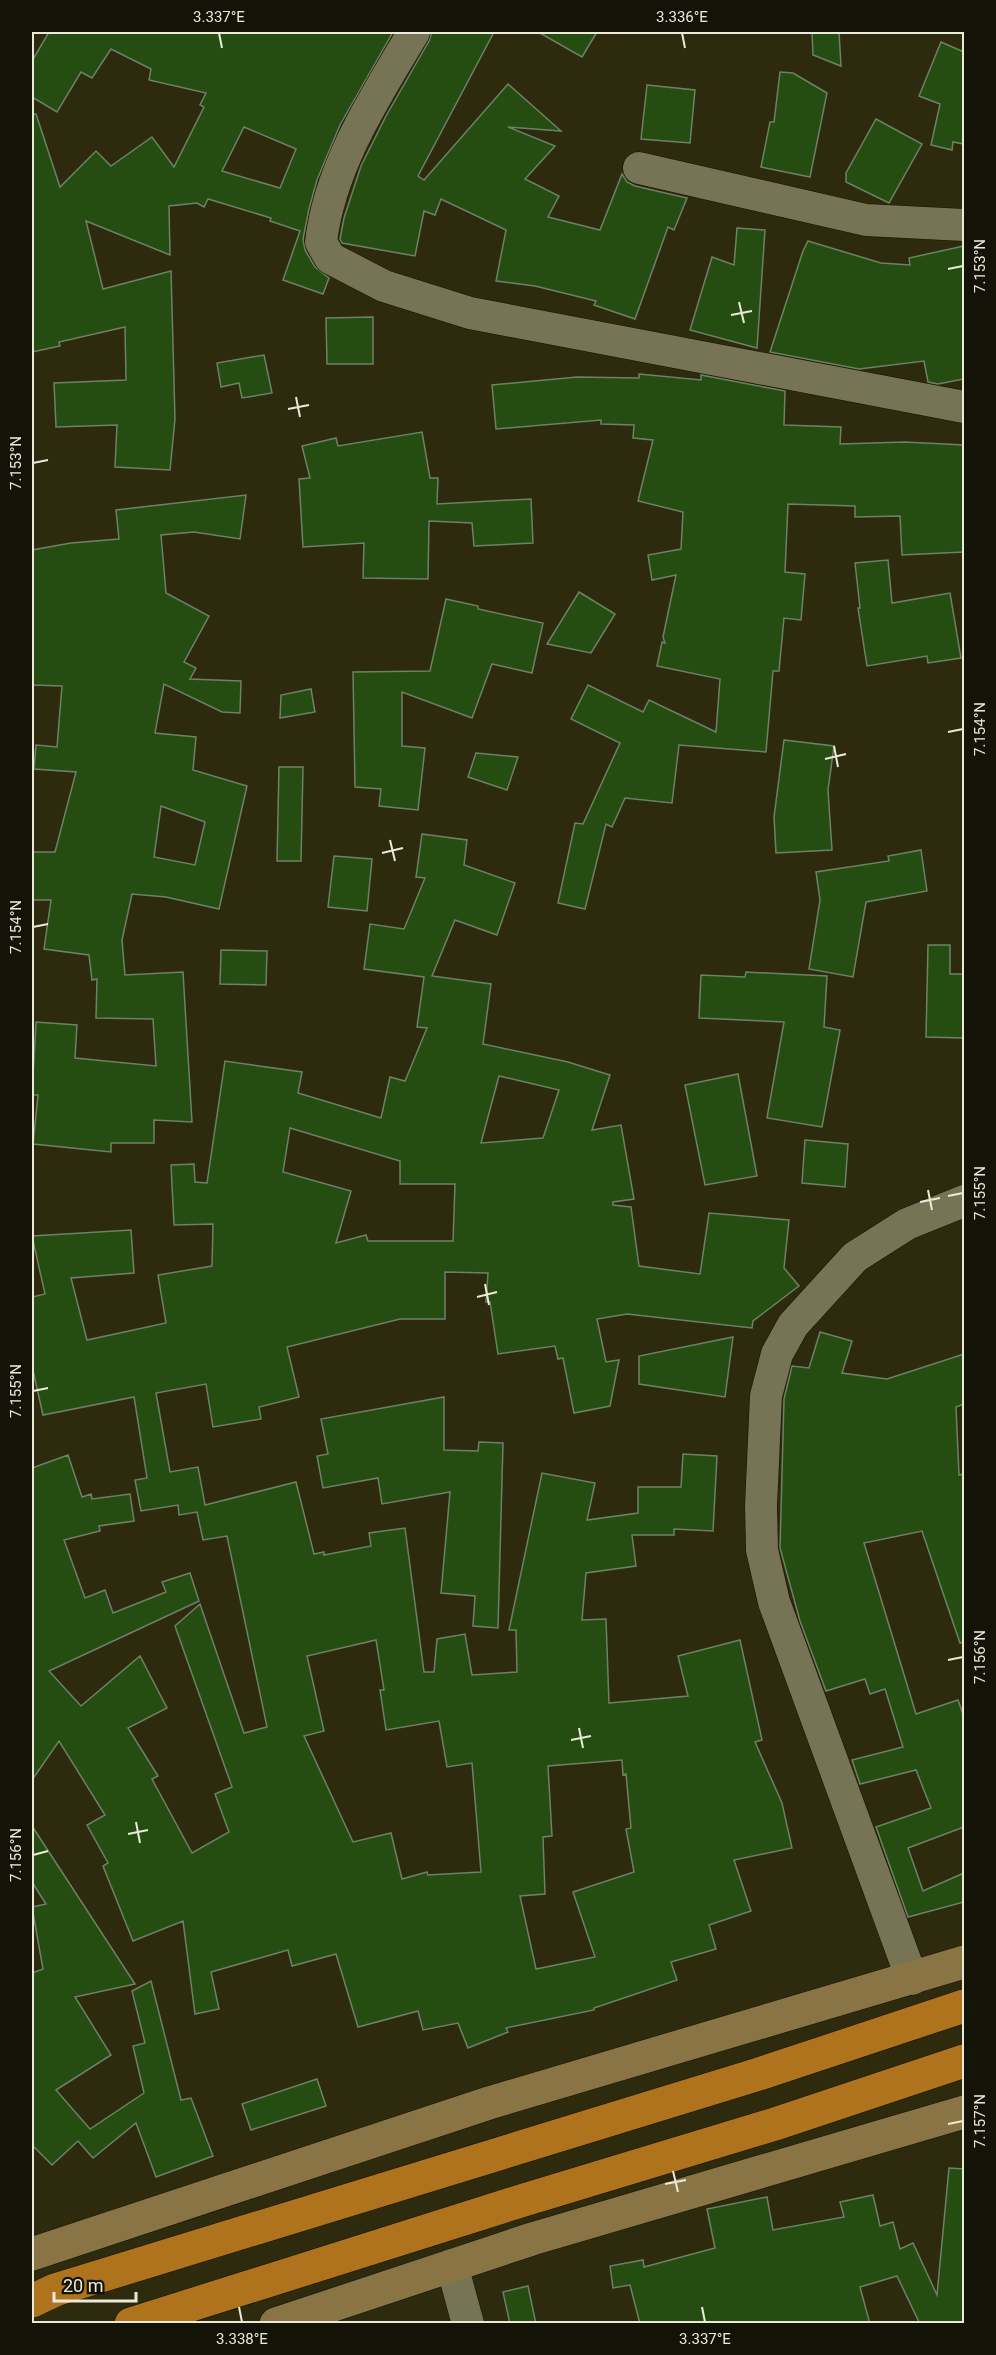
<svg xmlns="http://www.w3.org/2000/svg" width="996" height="2355" viewBox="0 0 996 2355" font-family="Roboto,sans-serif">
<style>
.building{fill:#254d12;stroke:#6e8167;stroke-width:1.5;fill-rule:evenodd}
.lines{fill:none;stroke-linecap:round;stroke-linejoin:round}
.street-casing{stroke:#161300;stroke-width:33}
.secondary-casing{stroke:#161300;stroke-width:34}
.highway-casing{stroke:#161300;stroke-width:34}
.street{stroke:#777455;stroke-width:32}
.secondary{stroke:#887444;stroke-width:33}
.highway{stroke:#b0731d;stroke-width:33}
.ticks{fill:none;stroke:#ebe9d8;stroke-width:2}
.neatline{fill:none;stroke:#ebe9d8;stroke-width:2}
.ticks-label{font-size:15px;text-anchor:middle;fill:#ebe9d8}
</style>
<rect width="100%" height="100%" fill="#2d2a0d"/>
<g class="building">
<path d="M49,32H393L340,125L317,180L309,209L303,239L305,250L315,267L329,278L323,294L283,280L300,231L270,221L271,218L208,199L204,207L197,203L169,206L170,255L86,221L103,289L171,271L175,419L170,470L115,467L117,425L56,427L54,383L126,380L125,327L59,342L60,346L32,352V114H36L60,187L96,151L111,166L152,137L174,167L204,107L200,105L206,93L149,80L151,69L111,49L92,78L81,72L57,112L32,97V61ZM244,127L296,149L280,188L222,171Z"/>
<path d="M432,32H494L418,176L424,180L508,84L561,131L508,127L555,146L525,179L559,196L548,217L600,230L622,174L627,182L635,186L687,198L674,230L668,227L635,319L594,305L596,301L535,286L496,281L506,230L441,199L435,215L424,211L415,256L342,243L340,239L344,218L361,166L386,116L429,41Z"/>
<path d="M538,32H597L582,57Z"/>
<path d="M812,32H839L841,66L813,55Z"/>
<path d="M941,42L964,52V144L953,142L952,150L931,145L940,104L919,96Z"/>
<path d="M780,72L793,73L827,93L810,177L761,167L770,122H774Z"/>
<path d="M647,85L695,90L690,143L641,139Z"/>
<path d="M876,119L922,144L889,203L846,182V173Z"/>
<path d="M737,228L765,230L757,348L690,330L712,257L734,265Z"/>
<path d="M808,241L881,263L910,265L909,258L964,246V379L938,384L928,382L924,361L859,369L770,352L803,251Z"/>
<path d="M373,317V364H327L326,318Z"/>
<path d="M264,355L272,393L242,398L239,383L221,387L217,363Z"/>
<path d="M639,374L701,380V375L785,391L784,425L841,427L840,444L905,442L964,445V552L902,555L900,516L855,517V506L788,504L785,572L805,574L801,620L784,618L779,671H773L766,752L679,745L672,803L625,798L612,827L606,824L585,909L558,903L575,823L583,824L620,743L571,719L588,685L643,712L649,700L716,732L720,679L657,666L662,642L665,643L663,637L676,575L652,580L648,555L681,549L683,512L638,501L653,440L633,438L634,425L601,424V420L496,429L492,385L577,377L639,378Z"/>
<path d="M422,432L430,478H438L437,504L531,499L533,543L474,546L472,523L429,521L428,579L363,578L364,543L303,547L299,479L310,478L302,446L336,438L338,446Z"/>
<path d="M246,495L240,539L194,532L161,535L166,593L209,616L184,662L196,668L190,679L241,681L240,713L222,712L164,684L155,733L196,737L193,770L247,786L219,909L166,897L132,894L122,940L125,975L183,972L192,1122L154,1120V1143H111V1152L33,1144L38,1095H32L36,1022L77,1025L75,1058L156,1066L153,1019L96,1018L97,979L92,980L89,955L44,949L51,900H32V852H55L76,772L34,769L36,745L57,747L62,686L32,685V550L71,543L119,539L116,510ZM161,806L205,822L195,865L154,857Z"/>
<path d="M888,560L892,603L950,593L961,658L928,663L927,656L867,666L858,608H860L855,563Z"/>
<path d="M579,592L615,614L591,653L547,644Z"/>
<path d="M446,599L478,606V609L543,623L532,673L492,664L472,718L402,692V746L425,748L418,810L379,806L381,789L355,787L353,672L430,671Z"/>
<path d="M311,689L315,712L280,718L281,695Z"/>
<path d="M784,740L834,746L828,790L832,850L776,853L774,817Z"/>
<path d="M476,753L518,757L507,790L468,777Z"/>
<path d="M279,767H303L301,861H277Z"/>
<path d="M422,834L467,840L464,865L515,883L497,935L455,920L432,976L491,984L483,1044L568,1062L610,1075L592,1130L621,1125L634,1199L613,1202V1205L631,1207L639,1266L700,1274L709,1213L789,1220L784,1268L799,1286L753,1321L752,1328L627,1314L597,1319L606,1362L619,1360L610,1406L574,1413L563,1358L558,1359L555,1346L498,1354L490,1302H486L488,1273L445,1272V1319H400L287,1347L299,1397L259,1407L261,1419L213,1427L206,1384L156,1393L170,1472L198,1467L205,1505L296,1482L314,1554L324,1552V1555L371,1546L369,1533L405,1528L424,1672H434L437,1639L465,1634L472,1675L517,1672L516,1630H509L542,1473L595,1483L587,1520L638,1513V1487H681L683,1454L717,1456L713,1531L674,1529V1535H632L636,1566L586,1573L582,1620L606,1619L609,1703L688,1696L678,1656L740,1640L762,1740L755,1742L782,1803L792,1848L734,1860L751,1911L709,1925L716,1949L671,1962L677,1980L594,2008V2010L506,2028L508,2032L468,2048L458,2023L423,2030L418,2011L358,2027L336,1954L292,1966L288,1950L211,1972L219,2009L195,2014L183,1921L133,1941L103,1866L108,1863L87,1825L105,1815L59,1741L32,1780V1468L68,1455L82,1497L91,1494L92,1499L130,1494L134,1521L99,1526L100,1531L64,1540L85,1598L105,1590L113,1613L166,1592L162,1582L190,1573L199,1601L49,1671L81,1706L140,1656L167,1708L128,1728L158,1776L152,1779L192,1853L229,1832L215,1794L232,1787L175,1626L200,1604L244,1733L267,1727L227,1536L203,1540L197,1512L179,1515L178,1505L141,1511L135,1480L147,1478L134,1397L43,1415L32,1366V1297L45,1294L32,1236L131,1230L134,1273L71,1278L87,1340L166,1323L158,1275L212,1266L213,1224L174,1225L171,1165L194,1164L195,1182L207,1183L225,1061L302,1072L298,1093L381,1118L390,1077L405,1081L427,1028L417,1027L424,977L364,969L370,924L404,929L425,878L416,877ZM499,1076L559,1090L543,1138L481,1143ZM290,1128L400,1161V1184H455L453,1241H368L366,1235L336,1243L351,1191L283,1172ZM376,1640L384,1690H380L386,1730L439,1721L447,1767L472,1763L481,1872L428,1875L427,1872L402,1879L391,1833L353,1842L304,1736L324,1731L307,1656ZM622,1760L623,1775L626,1774L631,1828L626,1829L634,1872L573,1892L595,1957L536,1969L520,1896L545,1894L543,1837L552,1836L548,1766Z"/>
<path d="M921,850L927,891L866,902L853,977L809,969L820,900L816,872L889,861L888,856Z"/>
<path d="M334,856L372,859L367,911L328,907Z"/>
<path d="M928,945H950V974H964V1038L926,1037Z"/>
<path d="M221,950L267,951L266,985L220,984Z"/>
<path d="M746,972L827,976L824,1027L840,1030L822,1127L767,1118L784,1022L699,1018L701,975L745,977Z"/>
<path d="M738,1074L757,1176L705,1185L685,1085Z"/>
<path d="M805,1140L848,1144L845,1187L802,1183Z"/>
<path d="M820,1332L852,1341L842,1373L887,1379L964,1354V1404L956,1407L959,1475L964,1474V1642L960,1643L922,1531L864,1543L916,1714L958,1700L964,1717V1827L908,1848L923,1891L964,1873V1902L908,1917L876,1827L931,1808L916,1770L860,1784L852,1760L903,1747L885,1689L870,1694L865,1679L826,1691L800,1621L780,1548L784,1399L792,1366L809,1368Z"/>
<path d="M733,1337L725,1397L639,1384V1356Z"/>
<path d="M444,1397V1450L478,1451L479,1442L503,1443L498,1628L473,1626L475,1596L441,1593L450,1492L382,1504L378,1478L323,1488L317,1456L328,1454L321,1419Z"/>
<path d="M32,1826L135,1984L75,1997L111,2055L56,2090L90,2129L144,2093L133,2046L145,2043L132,1991L151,1981L181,2100L191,2098L213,2156L156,2177L136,2123L93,2158L78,2141L52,2165L32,2145V1973L43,1969L32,1907L46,1904L32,1882Z"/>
<path d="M317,2079L326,2106L251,2130L242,2104Z"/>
<path d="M949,2168L964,2169V2324H920L897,2276L860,2287L870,2324H640L630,2285L613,2288L610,2266L643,2260L644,2267L715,2248L707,2209L767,2197L773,2230L844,2217L840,2202L873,2195L880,2226L893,2222L900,2249L913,2243L937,2295Z"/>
<path d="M528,2286L536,2324H510L503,2292Z"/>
</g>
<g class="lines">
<g class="street-casing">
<g id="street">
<path d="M414,32C375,97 330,166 321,242L330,258L384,286L470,313L964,407"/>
<path d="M639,168L866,220L964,225"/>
<path d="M912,1979L774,1602L762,1550L761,1506L766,1396L777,1354L793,1325L855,1257L907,1224L964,1201"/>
<path d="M452,2265L468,2324"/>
</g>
</g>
<g class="secondary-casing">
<g id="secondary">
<path d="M32,2254L489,2103L964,1962"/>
<path d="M276,2324L532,2239L964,2112"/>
</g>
</g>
<g class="highway-casing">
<g id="highway">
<path d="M32,2301L55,2290L759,2074L964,2006"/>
<path d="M131,2324L524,2200L775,2124L964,2061"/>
</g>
</g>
<use href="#street" class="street"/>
<use href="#secondary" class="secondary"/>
<use href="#highway" class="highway"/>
</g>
<path class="ticks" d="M219,33L222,48M682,33L685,48M948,269L963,266M739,302L744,323M731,315L752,311M296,397L300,417M288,409L309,405M33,463L48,460M948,732L963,729M834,746L838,767M825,759L846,754M390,840L395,861M382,853L403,848M33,927L48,924M928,1190L932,1210M948,1196L963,1193M920,1202L940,1198M485,1284L489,1305M477,1297L497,1292M33,1391L48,1388M948,1660L963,1657M579,1728L583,1748M571,1740L591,1736M136,1822L140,1843M128,1834L148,1830M33,1855L48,1851M948,2124L963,2121M673,2171L678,2192M665,2184L686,2180M239,2307L242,2322M702,2307L705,2322"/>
<rect width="996" height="2355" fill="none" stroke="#141307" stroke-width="66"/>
<path d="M54 2292v9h82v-9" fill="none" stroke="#ebe9d8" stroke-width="3"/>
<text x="63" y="2292" font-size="18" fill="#ebe9d8" stroke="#141307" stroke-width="4.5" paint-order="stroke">20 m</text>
<rect x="33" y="33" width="930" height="2289" class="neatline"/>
<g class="ticks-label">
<text x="219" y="22">3.337°E</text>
<text x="682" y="22">3.336°E</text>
<text transform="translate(980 266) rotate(-90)" y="5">7.153°N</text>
<text transform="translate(16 463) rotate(-90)" y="5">7.153°N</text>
<text transform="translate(980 729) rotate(-90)" y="5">7.154°N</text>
<text transform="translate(16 927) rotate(-90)" y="5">7.154°N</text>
<text transform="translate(980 1193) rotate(-90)" y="5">7.155°N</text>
<text transform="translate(16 1391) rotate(-90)" y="5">7.155°N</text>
<text transform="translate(980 1657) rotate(-90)" y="5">7.156°N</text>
<text transform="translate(16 1855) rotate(-90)" y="5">7.156°N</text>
<text transform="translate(980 2121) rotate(-90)" y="5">7.157°N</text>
<text x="242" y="2344">3.338°E</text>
<text x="705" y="2344">3.337°E</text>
</g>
</svg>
